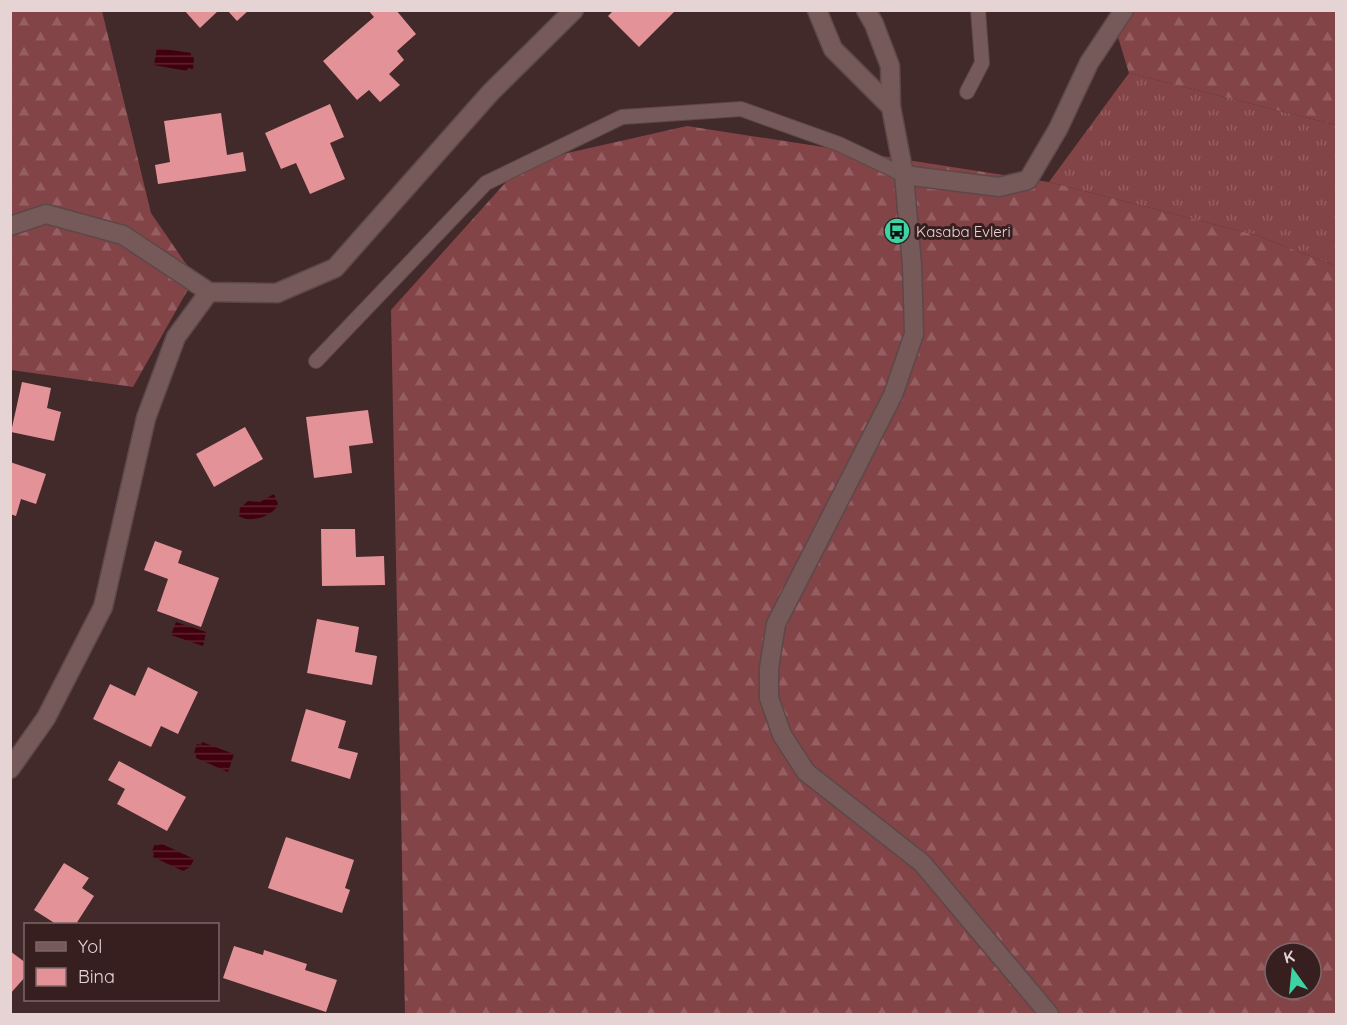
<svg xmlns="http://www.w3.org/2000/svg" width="1347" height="1025" viewBox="0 0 1347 1025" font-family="Quicksand,sans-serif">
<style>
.grass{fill:url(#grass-tufts)}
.forest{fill:url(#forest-firs);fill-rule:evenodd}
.water{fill:url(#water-rules)}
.building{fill:#e39397}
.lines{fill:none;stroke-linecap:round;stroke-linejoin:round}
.lane-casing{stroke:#5d4849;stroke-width:16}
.street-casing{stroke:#5d4849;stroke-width:21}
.secondary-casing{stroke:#5d4849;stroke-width:21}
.lane{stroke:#765959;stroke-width:14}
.street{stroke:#765959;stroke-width:18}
.secondary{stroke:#765959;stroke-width:18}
.labels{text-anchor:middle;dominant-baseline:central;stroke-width:6;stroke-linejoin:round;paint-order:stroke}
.poi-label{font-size:15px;fill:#e6d4d5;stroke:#371f20;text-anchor:start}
</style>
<defs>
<pattern id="grass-tufts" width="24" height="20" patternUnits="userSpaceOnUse" patternTransform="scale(1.5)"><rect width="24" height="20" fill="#834448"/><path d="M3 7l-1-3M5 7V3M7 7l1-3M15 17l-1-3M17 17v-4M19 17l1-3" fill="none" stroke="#955e62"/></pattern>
<pattern id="forest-firs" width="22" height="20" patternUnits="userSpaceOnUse" patternTransform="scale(1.5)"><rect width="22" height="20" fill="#834448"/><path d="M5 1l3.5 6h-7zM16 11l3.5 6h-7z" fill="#955e62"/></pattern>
<pattern id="water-rules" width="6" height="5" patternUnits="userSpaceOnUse" patternTransform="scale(1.5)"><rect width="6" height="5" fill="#41000d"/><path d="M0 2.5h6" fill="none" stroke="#5c242f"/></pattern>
</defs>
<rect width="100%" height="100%" fill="#42292a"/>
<path class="grass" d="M1129,73L1336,125V266L1256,235L1049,182Z"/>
<g class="forest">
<path d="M11,11H102L151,213L195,277L133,387L11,370Z"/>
<path d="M1110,11H1336V125L1129,73Z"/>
<path d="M687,126L1049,182L1256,235L1336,266V1014H405L391,310L523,163ZM1275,953H1311V989H1275Z"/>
</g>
<g class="water">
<path d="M157,48L191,53V57H194L193,69L188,68L187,71L154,65Z"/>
<path d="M274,494L278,504C274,516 250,524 239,516L240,508L248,501L260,502Z"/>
<path d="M176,622L206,632L203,646L171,635Z"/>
<path d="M202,742L234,754L228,772L196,758V755L194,753L197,744L201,745Z"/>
<path d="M160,843L194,859L190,867L183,871L153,857L154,854L152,851L155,844L158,846Z"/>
</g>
<g class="building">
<path d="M184,10H219L200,28Z"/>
<path d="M227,10H249L237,21Z"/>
<path d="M368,10H396L416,34L397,51L404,60L389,74L400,85L380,102L369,90L357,100L323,61L374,17Z"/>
<path d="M614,10H676L639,47L608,16Z"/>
<path d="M330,104L344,137L330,143L345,179L310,194L296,163L281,169L265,133Z"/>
<path d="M221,113L227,155L243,152L246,171L158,184L155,165L170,162L164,121Z"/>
<path d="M22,382L51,388L47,408L61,412L54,441L11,432Z"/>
<path d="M368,410L373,443L349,446L352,473L314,478L306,417Z"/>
<path d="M245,427L263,459L214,487L196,454Z"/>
<path d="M10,462L46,474L36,504L21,499L16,516L10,514Z"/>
<path d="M321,529H355L356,557L384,556L385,585L322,586Z"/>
<path d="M155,541L182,551L178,563L219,578L201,627L157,611L168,579L144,570Z"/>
<path d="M317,619L359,627L355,652L377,656L372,685L307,673Z"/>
<path d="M148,667L198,692L178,734L161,726L151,747L93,719L110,684L135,696Z"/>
<path d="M306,709L346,721L338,748L358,753L350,779L291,761Z"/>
<path d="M119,761L186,797L167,831L117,804L125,789L108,780Z"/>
<path d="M286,837L354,860L345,888L350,890L342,913L268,888Z"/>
<path d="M64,863L89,878L82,888L94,896L76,924H56L34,910Z"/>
<path d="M234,946L263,955L264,950L307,964L305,970L337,980L326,1012L223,978Z"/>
<path d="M10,951L26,963V976L10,994Z"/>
</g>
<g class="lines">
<g class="lane-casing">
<g id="lane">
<path d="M967,92L982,63L978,10"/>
<path d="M316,361L486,183L622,117L741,109L839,144L904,175"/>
</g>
</g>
<g class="street-casing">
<g id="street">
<path d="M10,226L46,214L123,235L209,292L277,293L335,268L491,92L574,10"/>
<path d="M10,769L46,718L103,607L146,418L176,337L209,292"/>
</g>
</g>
<g class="secondary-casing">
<g id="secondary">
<path d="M817,10L833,49L891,107"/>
<path d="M866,10L874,24L890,66L891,107L904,175L912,265L914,334L893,395L776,624L769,668V698L782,735L806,772L922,863L1049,1014"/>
<path d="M904,175L999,187L1028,180L1058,129L1089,63L1124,10"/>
</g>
</g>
<use href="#lane" class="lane"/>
<use href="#street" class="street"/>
<use href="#secondary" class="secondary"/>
</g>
<defs>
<g id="bus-disc" transform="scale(1.35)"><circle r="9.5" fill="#3dd4a3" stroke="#371f20"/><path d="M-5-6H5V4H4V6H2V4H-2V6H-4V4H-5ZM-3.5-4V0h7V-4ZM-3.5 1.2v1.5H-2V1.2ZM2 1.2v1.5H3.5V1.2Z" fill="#111"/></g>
</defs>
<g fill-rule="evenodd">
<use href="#bus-disc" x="897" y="231"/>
</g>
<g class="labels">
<g class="poi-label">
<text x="916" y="231">Kasaba Evleri</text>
</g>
</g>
<rect width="1347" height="1025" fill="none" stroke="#e6d4d5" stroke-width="24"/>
<rect x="24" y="923" width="195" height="78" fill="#371f20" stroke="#7d6768" stroke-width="1.5"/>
<rect x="36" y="942" width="30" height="9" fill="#765959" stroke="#7d6768" stroke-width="1.5"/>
<text x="78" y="953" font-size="18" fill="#e6d4d5">Yol</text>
<rect x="36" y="968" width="30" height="18" fill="#e39397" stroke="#7d6768" stroke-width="1.5"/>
<text x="78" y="983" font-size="18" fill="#e6d4d5">Bina</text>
<g transform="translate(1293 971) rotate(345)"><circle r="28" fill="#371f20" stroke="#7d6768" stroke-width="1.5"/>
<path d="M0-4.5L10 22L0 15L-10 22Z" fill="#3dd4a3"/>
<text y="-9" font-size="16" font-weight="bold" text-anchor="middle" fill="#e6d4d5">K</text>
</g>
</svg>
